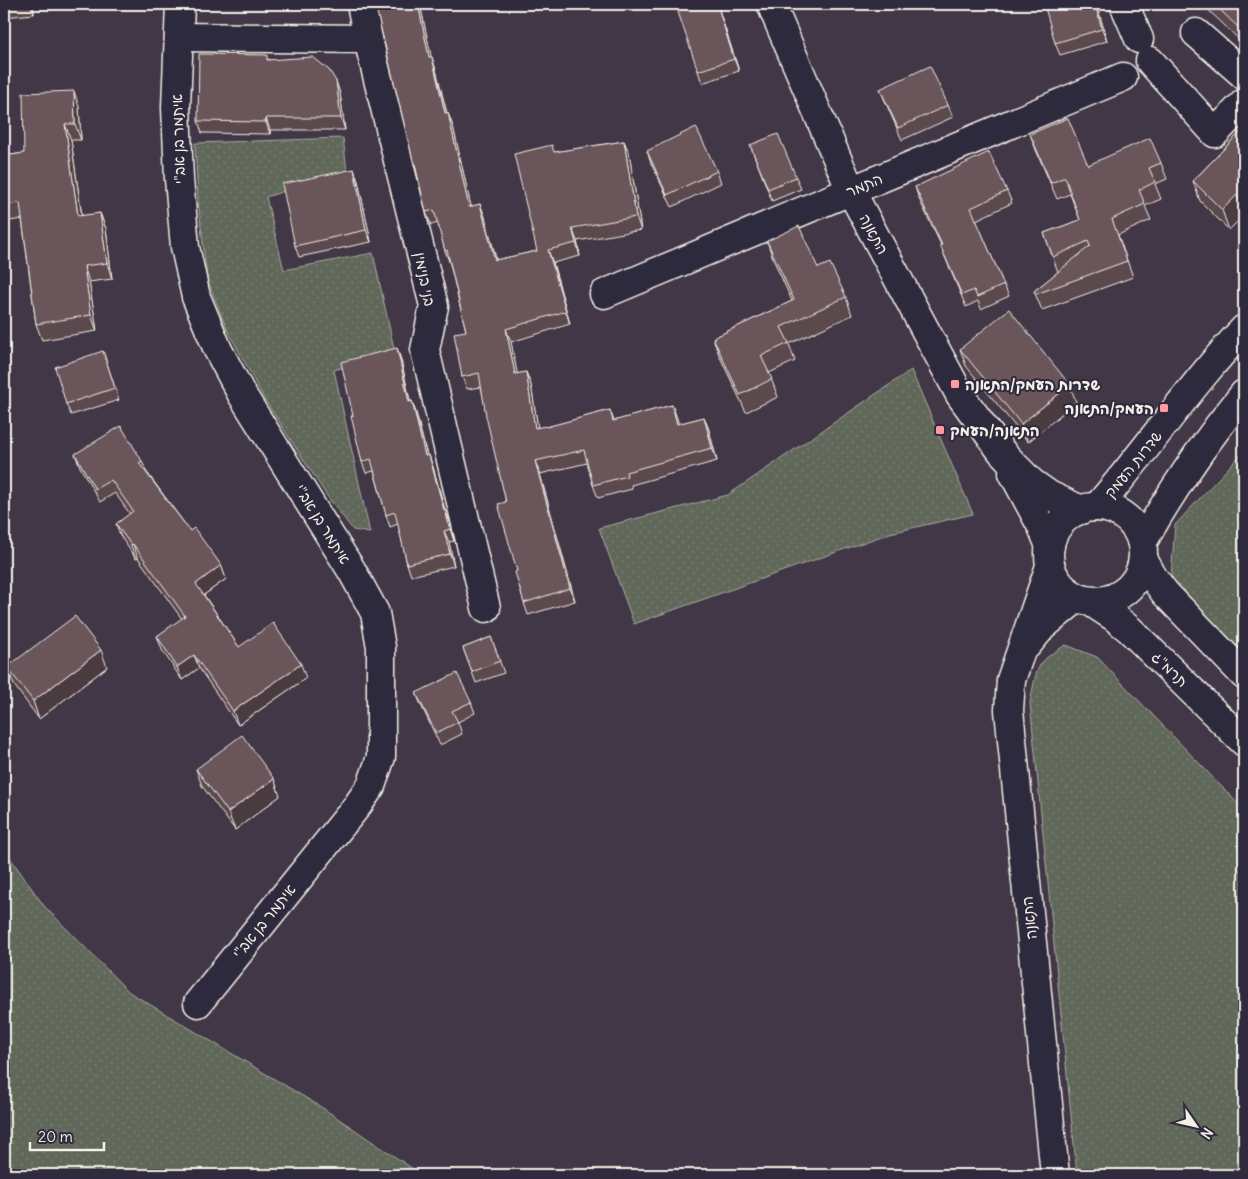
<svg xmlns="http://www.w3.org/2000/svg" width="1248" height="1179" viewBox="0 0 1248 1179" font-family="Delius,'Playpen Sans Hebrew',sans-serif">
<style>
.grass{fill:url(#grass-dots);stroke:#aaaca1}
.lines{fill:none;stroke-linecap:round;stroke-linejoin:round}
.minor-casing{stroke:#f4f1e8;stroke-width:31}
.minor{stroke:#2f2a3d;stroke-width:28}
.wall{fill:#5b484d;stroke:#f4f1e8}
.shaded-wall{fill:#4a3b3f;stroke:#f4f1e8}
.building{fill:#6a545a;stroke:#f4f1e8}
.poi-dot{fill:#ff9aa2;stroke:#2f2a3d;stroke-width:2}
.labels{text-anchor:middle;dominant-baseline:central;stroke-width:4;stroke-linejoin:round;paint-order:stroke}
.street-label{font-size:15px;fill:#f4f1e8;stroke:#2f2a3d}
.poi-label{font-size:15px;font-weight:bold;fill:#f4f1e8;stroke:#2f2a3d;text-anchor:start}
</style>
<defs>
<pattern id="grass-dots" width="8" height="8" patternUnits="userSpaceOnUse" patternTransform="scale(1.25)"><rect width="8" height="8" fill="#60675a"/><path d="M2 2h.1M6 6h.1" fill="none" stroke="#777d72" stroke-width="1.8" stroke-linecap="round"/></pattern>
</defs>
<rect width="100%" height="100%" fill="#413746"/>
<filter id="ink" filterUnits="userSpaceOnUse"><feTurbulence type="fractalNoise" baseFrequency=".02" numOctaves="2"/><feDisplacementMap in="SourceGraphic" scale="10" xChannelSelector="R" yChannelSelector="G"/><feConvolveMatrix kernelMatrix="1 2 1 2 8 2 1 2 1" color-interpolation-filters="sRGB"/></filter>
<g filter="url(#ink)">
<g class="grass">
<path d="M343,138L347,171L266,197L284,270L373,253L395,353L334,370L370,533L353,530L327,496L263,397L226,327L207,279L198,200L195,143Z"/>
<path d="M911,370L973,514L890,533L634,624L599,528L728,495Z"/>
<path d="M1244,451V659L1171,577L1175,525Z"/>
<path d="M1066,645L1097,657L1244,810V1175H1077L1030,703C1037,669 1034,663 1066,645Z"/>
<path d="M4,849L44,906L129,992L321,1107L422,1175H4Z"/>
</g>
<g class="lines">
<g class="minor-casing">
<g id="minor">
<path d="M180,4L176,107L179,179L185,247L196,297L218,350L241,393L352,571L375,613L381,647V757L371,786L357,806L198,1003"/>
<path d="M361,4L368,39L434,306L425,350L486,608"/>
<path d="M771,4L851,191L960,395L1002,452L1017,468L1032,483L1049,495L1081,510"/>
<path d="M1124,4L1139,39"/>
<path d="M1196,33L1244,75"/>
<path d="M179,37L368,39"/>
<path d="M1150,61L1215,133L1244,103"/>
<path d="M604,294L1123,77"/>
<path d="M1013,473L1042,527L1050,546"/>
<circle cx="1096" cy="554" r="47"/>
<path d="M1097,507C1148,449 1191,384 1244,329"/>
<path d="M1142,543C1172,490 1205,441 1244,394"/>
<path d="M1143,559L1153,577L1165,593L1244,675"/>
<path d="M1050,566L1011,680L1009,710L1055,1175"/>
<path d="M1091,602L1114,617L1129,629L1244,742"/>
<path d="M1027,645L1042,627L1077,598"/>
</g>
</g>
<use href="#minor" class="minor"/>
</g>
<g class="wall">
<path d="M4,4H33L34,14L4,17Z"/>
<path d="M420,4L431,57L436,70L447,113L453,126L471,207L480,204L485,217L496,260L537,251L555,152L624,141L629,153L641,230L577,241L580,256L553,263L570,324L511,342L517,374L526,372L531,385L538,428L547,427L610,410L614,421L672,405L678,424L704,417L709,430L717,461L631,485L632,489L598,498L593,485L587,463L540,474L575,601L528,615L524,603L517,571L506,502L481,387L467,389L462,377L466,331L450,264L445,251L438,223L431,225L426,212L418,173L413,160Z"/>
<path d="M717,4L739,71L702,83L698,71Z"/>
<path d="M957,4H968L958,7Z"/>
<path d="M1202,4H1244V44Z"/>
<path d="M1098,9L1107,41L1060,55L1055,43Z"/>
<path d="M268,59L340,93L345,130H270V134L202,133L198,121Z"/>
<path d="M880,89L948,105L953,117L902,140L885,101Z"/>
<path d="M79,107L81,140H71L82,216L100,213L106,229L112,279L89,282L97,331L42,340L36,324L22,219L4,222V156L24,153Z"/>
<path d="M1244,128V215L1229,230L1200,201L1193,181Z"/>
<path d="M1030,134L1088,165L1161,163L1167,179L1155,184L1161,199L1145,206L1151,220L1118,235L1133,277L1042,310L1034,291L1058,272L1044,233L1080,220L1070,194L1057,199L1036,150Z"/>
<path d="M750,145L796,177L801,189L772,201Z"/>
<path d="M647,151L717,171L721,183L672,207L651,163Z"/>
<path d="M358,181L371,242L299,257L295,246Z"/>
<path d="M915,187L1007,191L1012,203L976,220L1004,285L1009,296L981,309L978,301L966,307L945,257L940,245H941L919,199Z"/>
<path d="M767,241L818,268L846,297L852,315L789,344L795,361L769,373L778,397L746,412L719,355L713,338L792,301L773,259Z"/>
<path d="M397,348L401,360L410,401H412L416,413L427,455L433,467L445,510L450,522L454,541L449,542L454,566L411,576L407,564L398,524L390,527L386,515L374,471L366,473L362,462L353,416Z"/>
<path d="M960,349L1076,402L1028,442L966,366Z"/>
<path d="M103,351L119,400L71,415L66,404Z"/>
<path d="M75,454L142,461L146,471L190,531L221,565L226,579L204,595L239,647L306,678L238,725L199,668L182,680L162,650L157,636L182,619L138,558L136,559L121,537L116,524L130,514L115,493L100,502L80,467Z"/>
<path d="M491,637L504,673L476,683L463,648Z"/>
<path d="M7,667H107L39,719L14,685Z"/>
<path d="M416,693L471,702L475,713L458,722L462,734L440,745L421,705Z"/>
<path d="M196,769L274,779L280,796L235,830L202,786Z"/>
</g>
<g class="shaded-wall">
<path d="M30,4H33L34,14Z"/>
<path d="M418,4H420L434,70L429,57Z"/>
<path d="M717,4L739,71L734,59Z"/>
<path d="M1095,4L1098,9L1107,41L1102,29Z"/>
<path d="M432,57L436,70L450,126L445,113Z"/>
<path d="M336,81L340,93L345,130L341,118Z"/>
<path d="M74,91L79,107L81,140L75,124Z"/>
<path d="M448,113L453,126L474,220L469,207Z"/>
<path d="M266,118L270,130V134L266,122Z"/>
<path d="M65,124L71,140L84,232L78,216Z"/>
<path d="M624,141L629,153L641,230L636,217Z"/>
<path d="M354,169L358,181L371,242L366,230Z"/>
<path d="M1237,195L1244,215L1229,230L1222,210Z"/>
<path d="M480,204L485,217L500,273L495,260Z"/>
<path d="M100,213L106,229L112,279L107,263Z"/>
<path d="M572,228L577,241L580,256L576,243Z"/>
<path d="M548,250L553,263L570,324L566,311Z"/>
<path d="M84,266L89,282L97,331L91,315Z"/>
<path d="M506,329L511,342L520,387L515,374Z"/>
<path d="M397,348L401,360L413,414L409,402Z"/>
<path d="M526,372L531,385L540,441L535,428Z"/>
<path d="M1070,385L1076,402L1028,442L1021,424Z"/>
<path d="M412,401L416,413L430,468L425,456Z"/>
<path d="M672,405L677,418L682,437L677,424Z"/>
<path d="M704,417L709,430L717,461L712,448Z"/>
<path d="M429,455L433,467L448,522L444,510Z"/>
<path d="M535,461L540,474L575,601L570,588Z"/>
<path d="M445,510L450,522L454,541L450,529Z"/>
<path d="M444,531L449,542L454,566L450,554Z"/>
<path d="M133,544L138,558L136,559L131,545Z"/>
<path d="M221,565L226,579L201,597L196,584Z"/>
<path d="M101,650L107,667L39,719L33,701Z"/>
<path d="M194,655L199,668L182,680L177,667Z"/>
<path d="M301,664L306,678L238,725L233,711Z"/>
<path d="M274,779L280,796L235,830L228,812Z"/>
</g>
<g class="building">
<path d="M375,4H418L429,57H432L445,113H448L469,207L480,204L495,260L537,251L514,154L552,145L554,152L624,141L636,217L572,228L576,243L548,250L566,311L506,329L515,374L526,372L535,428L546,426V427L610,410L613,421L672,405L677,424L704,417L712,448L626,472L627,476L593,485L584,450L535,461L570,588L524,603L515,572L517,571L498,504L506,502L486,416L479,373L462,377L454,333L466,331L447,250L445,251L434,210L426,212L414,160H413Z"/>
<path d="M682,4H717L734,59L698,71L676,6Z"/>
<path d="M1044,4H1095L1102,29L1055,43Z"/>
<path d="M1214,4H1244V33Z"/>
<path d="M199,54L267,55V60L313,57L329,70L336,81L341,118H266V122L198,121Z"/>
<path d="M930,66L948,105L898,128L880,89Z"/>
<path d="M74,91L75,124H65L78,216L100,213L107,263L84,266L91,315L36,324L20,203L4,205V156L24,153L23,93Z"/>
<path d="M1068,118L1088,165L1150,138L1161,163L1149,168L1155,182L1139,190L1145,204L1112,219L1127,261L1036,294L1034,291L1090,246L1088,241L1053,257L1044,233L1080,220L1065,177L1051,183L1030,134Z"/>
<path d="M696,127L717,171L667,195L647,151Z"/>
<path d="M1244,128V202L1237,195L1222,210L1193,181Z"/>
<path d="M778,134L796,177L768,189L750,145Z"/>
<path d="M989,152L1007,191L971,208L1004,285L977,297L974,290L962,295L940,245H942L915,187Z"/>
<path d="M354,169L366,230L295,246L282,184Z"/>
<path d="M799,226L818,268L830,263L846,297L781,327L789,343L761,356L772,379L740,395L713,338L794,300L767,241Z"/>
<path d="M1009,309L1070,385L1021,424L960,349Z"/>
<path d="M397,348L409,402L412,401L425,456L429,455L444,510H445L450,529L444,531L450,554L407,564L395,512L386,515L371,459L362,462L351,416H353L341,362Z"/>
<path d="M103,351L115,388L66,404L55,367Z"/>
<path d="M121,426L142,461L139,463L190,531L194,528L221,565L196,584L239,647L273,623L301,664L233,711L194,655L177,667L157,636L185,616L133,544L131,545L116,524L133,511L111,480L95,489L75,454Z"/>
<path d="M75,616L101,650L33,701L7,667Z"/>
<path d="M491,637L500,661L472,672L463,648Z"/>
<path d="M457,673L471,702L452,711L458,722L436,733L416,693Z"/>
<path d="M242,735L274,779L228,812L196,769Z"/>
</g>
</g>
<g class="poi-dot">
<rect x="950" y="379" width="10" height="10" rx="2.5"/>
<rect x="1159" y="403" width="10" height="10" rx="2.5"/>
<rect x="935" y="425" width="10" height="10" rx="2.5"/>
</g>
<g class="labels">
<g class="street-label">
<text transform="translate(178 139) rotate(-92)">איתמר בן אב"י</text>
<text transform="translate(864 185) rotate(-23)">התמר</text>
<text transform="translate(874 234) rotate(62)">התאנה</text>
<text transform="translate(425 279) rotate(79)">בני בנימין</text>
<text transform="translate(1133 464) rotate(-51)">שדרות העמק</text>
<text transform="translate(323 524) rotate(58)">איתמר בן אב"י</text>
<text transform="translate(1170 669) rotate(44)">תרמ"ג</text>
<text transform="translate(1029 918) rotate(-96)">התאנה</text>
<text transform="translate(264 921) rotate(-51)">איתמר בן אב"י</text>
</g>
<g class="poi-label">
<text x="965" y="384">שדרות העמק/התאנה</text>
<text x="1154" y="408" text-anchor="end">העמק/התאנה</text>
<text x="950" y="430">התאנה/העמק</text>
</g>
</g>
<rect width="1248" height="1179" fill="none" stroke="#2f2a3d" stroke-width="20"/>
<rect x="10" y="10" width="1228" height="1159" fill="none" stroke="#f4f1e8" stroke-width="2" filter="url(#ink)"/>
<g transform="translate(1196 1126) rotate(124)" stroke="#2f2a3d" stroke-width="4" paint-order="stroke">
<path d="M0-4L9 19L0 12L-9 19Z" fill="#f4f1e8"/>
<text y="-8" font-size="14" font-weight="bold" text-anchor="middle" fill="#f4f1e8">N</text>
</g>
<path d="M30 1142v8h74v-8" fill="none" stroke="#f4f1e8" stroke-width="2.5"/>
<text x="38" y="1142" font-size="15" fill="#f4f1e8" stroke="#2f2a3d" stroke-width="4" paint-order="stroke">20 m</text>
</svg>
